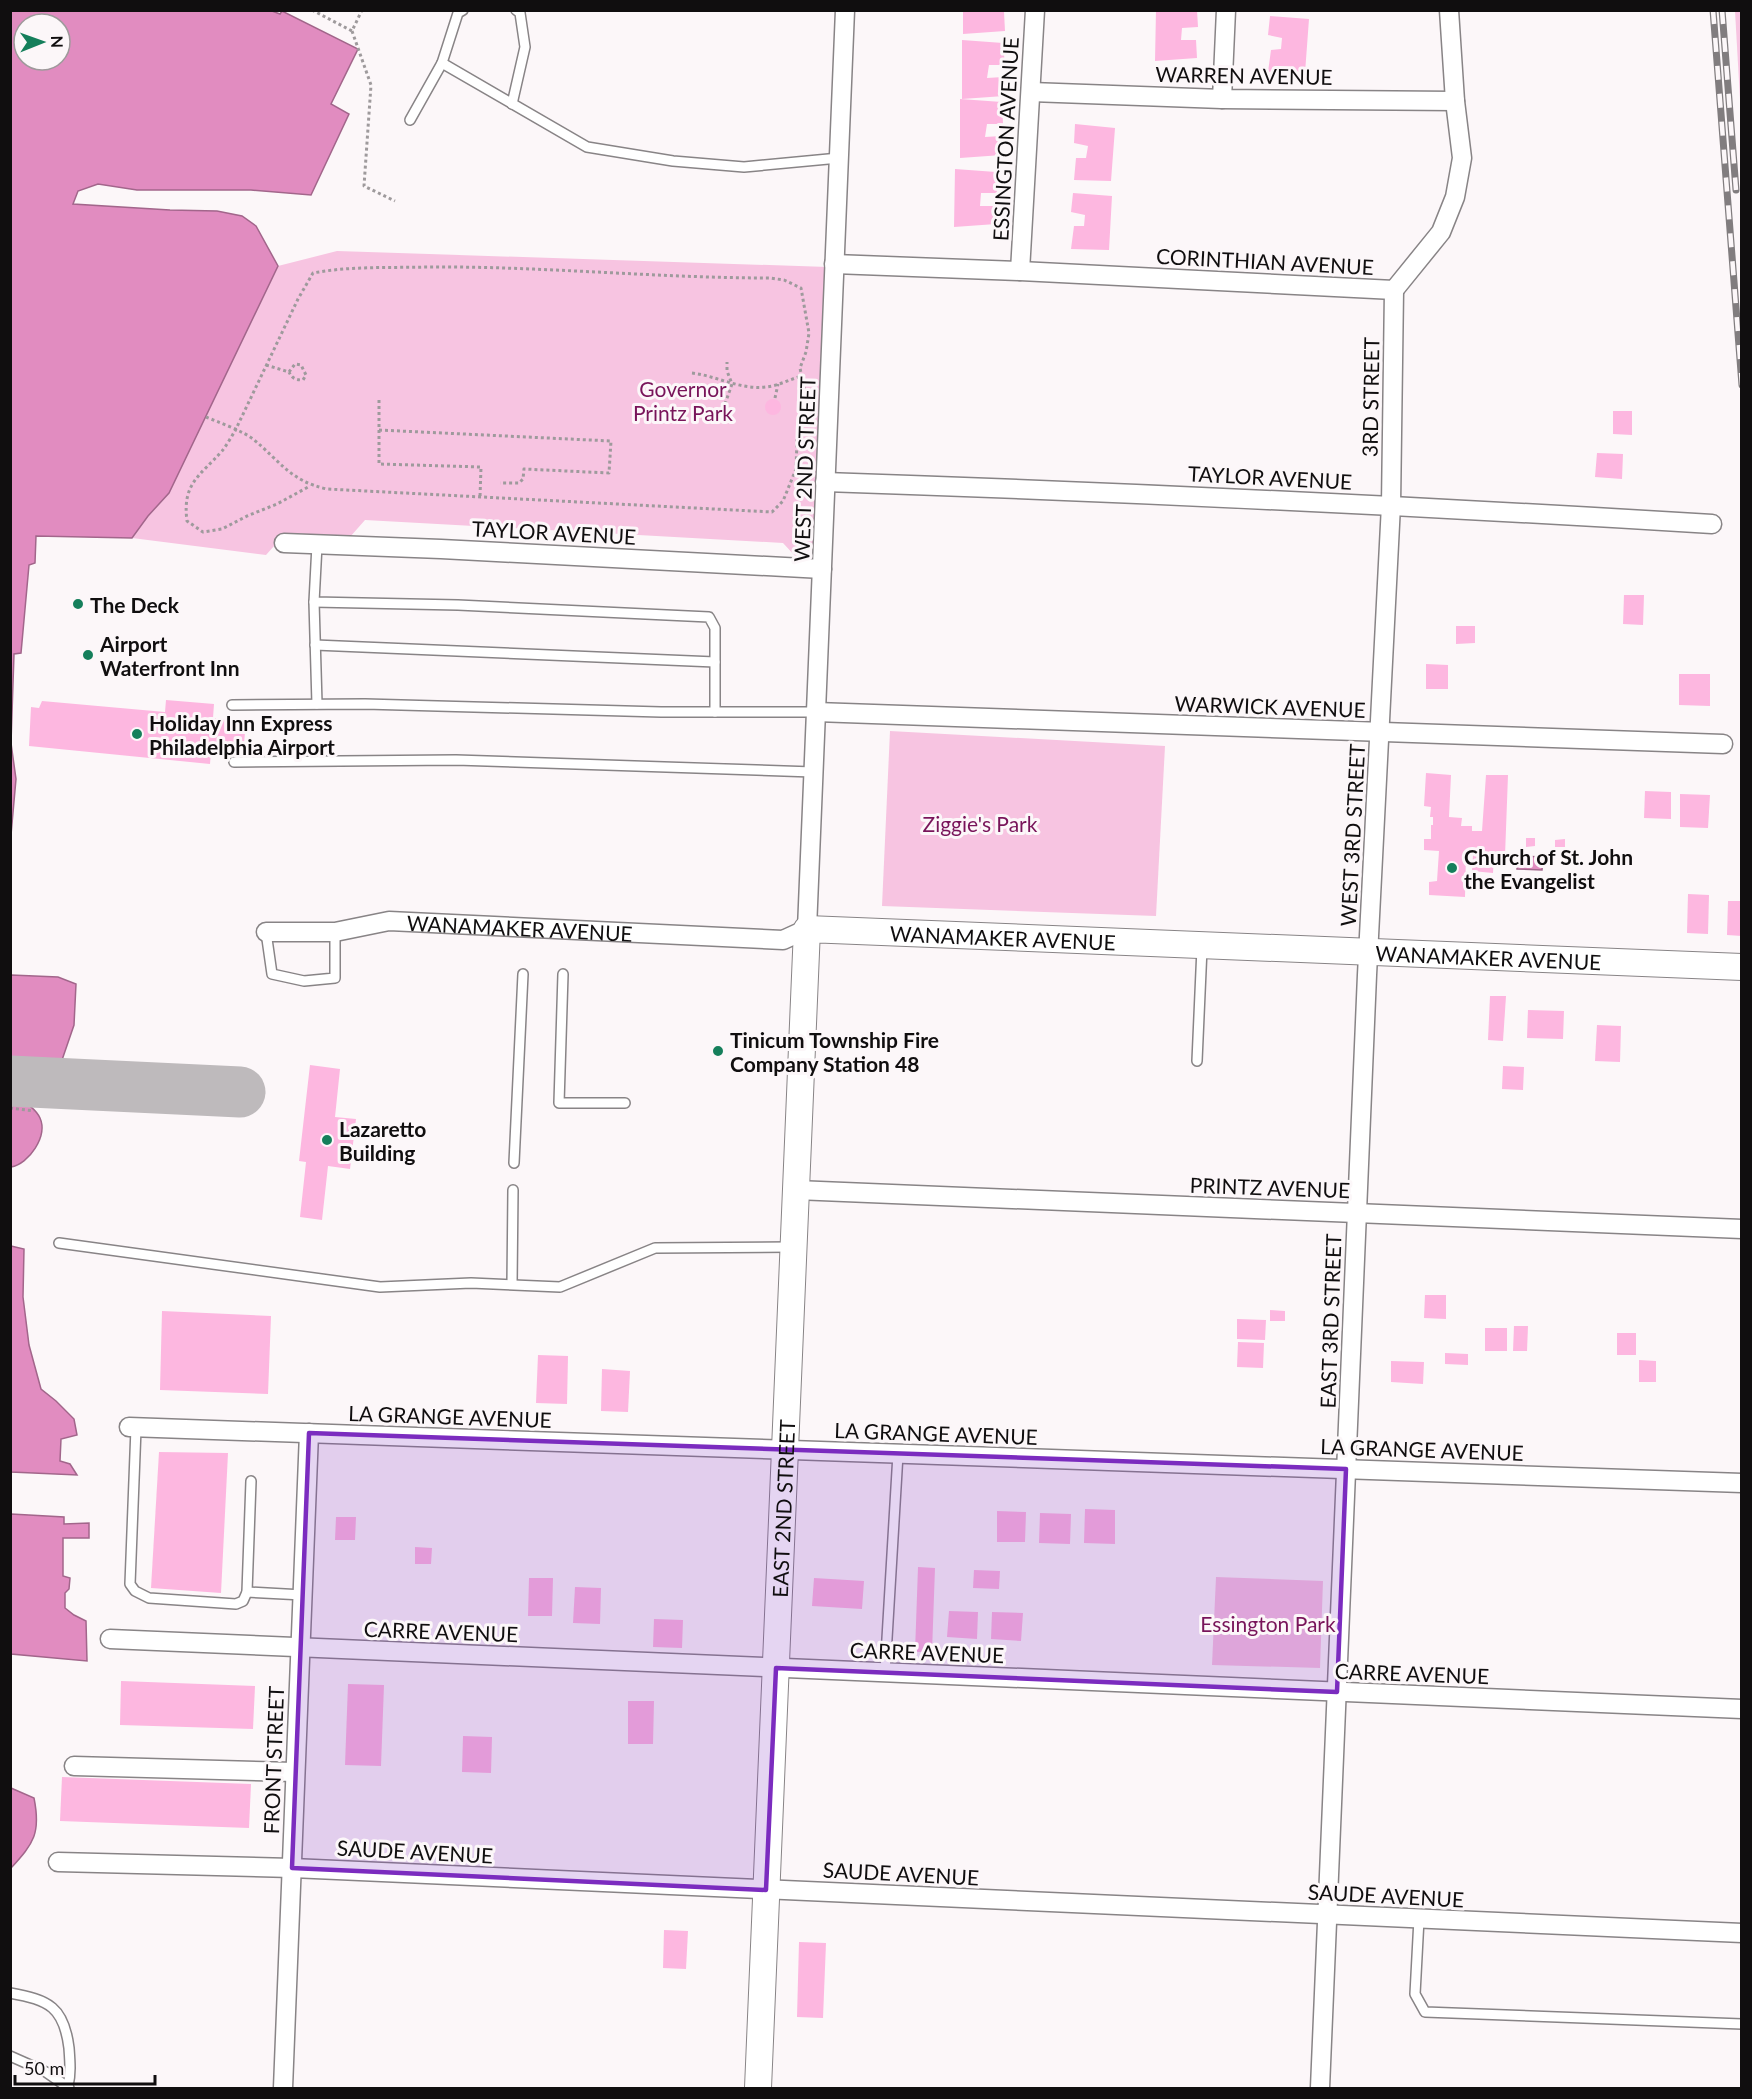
<svg xmlns="http://www.w3.org/2000/svg" width="1752" height="2099" viewBox="0 0 1752 2099" font-family="Lato,sans-serif">
<style>
.green{fill:#f7c4e1}
.water{fill:#e18cc0;stroke:#a2668b;stroke-width:1.5;fill-rule:evenodd}
.lines{fill:none;stroke-linecap:round;stroke-linejoin:round}
.taxiway{stroke:#bebabc;stroke-width:51}
.building{fill:#fdb7e0}
.lane-casing{stroke:#888486;stroke-width:12}
.street-casing{stroke:#888486;stroke-width:21}
.secondary-casing{stroke:#888486;stroke-width:28}
.path{stroke:#9e9a9c;stroke-width:3;stroke-dasharray:3 3;stroke-linecap:butt}
.lane{stroke:#fff;stroke-width:9}
.street{stroke:#fff;stroke-width:18}
.secondary{stroke:#fff;stroke-width:26}
.rail-casing{stroke:#817d7f;stroke-width:7}
.rail{stroke:#fcf7f9;stroke-width:4.5;stroke-dasharray:14;stroke-linecap:butt}
.marked{fill:#7b2cbf;fill-opacity:0.2;stroke:#7b2cbf;stroke-width:4.5;stroke-linejoin:round}
.poi-dot{fill:#157f5b;stroke:#fcf7f9;stroke-width:2}
.labels{text-anchor:middle;dominant-baseline:central;stroke-width:6;stroke-linejoin:round;paint-order:stroke}
.street-label{font-size:21px;fill:#100e0f;stroke:#fcf7f9}
.park-label{font-size:21px;fill:#78145a;stroke:#fcf7f9}
.poi-label{font-size:21px;font-weight:bold;fill:#100e0f;stroke:#fcf7f9;text-anchor:start}
</style>
<rect width="100%" height="100%" fill="#fcf7f9"/>
<g class="green">
<path d="M1735,11H1741V117Z"/>
<path d="M337,251L828,267L816,538C812,549 808,553 796,557L783,543L365,520L350,537L290,533L283,536L266,555L132,538L148,516L169,493L278,266Z"/>
<path d="M890,731L1165,746L1156,916L882,906Z"/>
<path d="M1216,1577L1323,1581L1320,1668L1212,1665Z"/>
</g>
<g class="water">
<path d="M272,11L280,14L282,11L358,49L331,104L349,114L311,195L251,190H137L98,184L78,191L73,204L170,210L217,211L242,216L256,226L278,266L169,493L148,516L132,538L36,536L35,563L29,565L21,653L14,654L11,743L16,779L11,835V11ZM24,24H60V60H24Z"/>
<path d="M1518,856L1543,857L1542,870L1517,869Z"/>
<path d="M11,975L58,977L76,984L74,1025L62,1060L20,1063L11,1068Z"/>
<path d="M11,1093C21,1100 35,1107 40,1118C48,1136 29,1164 11,1167Z"/>
<path d="M11,1246L24,1249L23,1297L29,1345L41,1389L56,1401L74,1419L77,1435L61,1439L60,1461L70,1464L77,1475L11,1472Z"/>
<path d="M11,1514L64,1517V1524L89,1523V1538H63V1576L70,1578L69,1589L65,1593V1608L74,1615L86,1621L87,1661L11,1654Z"/>
<path d="M11,1788L34,1798C41,1833 34,1843 11,1868Z"/>
</g>
<g class="lines">
<path class="taxiway" d="M10,1081L240,1092"/>
</g>
<g class="building">
<path d="M963,10L1004,12L1005,31L963,34Z"/>
<path d="M1156,10H1197L1198,27L1182,28L1181,40H1196L1197,58L1155,61Z"/>
<path d="M1270,16L1309,19L1305,73L1268,72L1271,50L1281,49L1282,38L1268,35Z"/>
<path d="M962,40L1003,43L1005,65H989L987,78L1003,77L1004,96L962,99Z"/>
<path d="M960,99L1002,102L1003,124H987L985,137L1001,136L1002,155L960,158Z"/>
<path d="M1075,124L1115,128L1111,181L1074,180L1076,158H1086L1088,146L1074,143Z"/>
<path d="M955,169L996,172L997,193H981L980,206H995L996,224L954,227Z"/>
<path d="M1073,193L1112,196L1109,250L1071,249L1074,226H1084L1085,215L1071,212Z"/>
<circle cx="773" cy="407" r="8"/>
<path d="M1613,411H1632V435L1613,434Z"/>
<path d="M1597,453L1623,454L1622,479L1595,477Z"/>
<path d="M1624,595H1644L1643,625L1623,624Z"/>
<path d="M1456,626H1475V643L1456,644Z"/>
<path d="M1426,664L1448,665V689H1426Z"/>
<path d="M1679,674H1710V706L1679,705Z"/>
<path d="M166,700L214,704L213,718L246,722L243,754L211,750L210,764L29,746L31,707L39,708L42,701L165,712Z"/>
<path d="M1426,773L1451,775L1449,817L1462,818L1461,826H1472V831H1482L1486,775H1508L1505,856H1494L1493,873L1472,871L1473,855L1466,854L1465,897L1429,895V882L1437,881L1439,851L1424,850V839H1431V825H1433V817H1430L1431,807L1424,806Z"/>
<path d="M1645,791L1671,792V819L1644,818Z"/>
<path d="M1680,794L1710,795L1708,828L1680,827Z"/>
<path d="M1526,838H1535V846L1526,847Z"/>
<path d="M1565,839V847H1555V840Z"/>
<path d="M1688,894L1709,895L1708,934L1687,933Z"/>
<path d="M1728,901H1742V936L1727,935Z"/>
<path d="M1490,996H1506L1503,1041L1488,1040Z"/>
<path d="M1528,1010L1564,1011L1563,1039L1527,1038Z"/>
<path d="M1597,1025L1621,1026L1620,1062L1595,1061Z"/>
<path d="M310,1065L340,1069L335,1117L356,1119L350,1169L328,1166L322,1220L300,1217L306,1162L299,1161Z"/>
<path d="M1503,1066L1524,1067L1523,1090L1502,1089Z"/>
<path d="M1425,1295H1446V1319L1424,1318Z"/>
<path d="M1270,1310L1285,1311V1321H1270Z"/>
<path d="M162,1311L271,1316L268,1394L160,1390Z"/>
<path d="M1237,1319L1266,1320L1265,1340L1237,1339Z"/>
<path d="M1514,1326H1528L1527,1351H1513Z"/>
<rect x="1485" y="1328" width="22" height="23"/>
<rect x="1617" y="1333" width="19" height="22"/>
<path d="M1238,1342L1264,1343L1263,1368L1237,1367Z"/>
<path d="M1445,1353L1468,1354V1365L1445,1364Z"/>
<path d="M538,1355L568,1356L567,1404L536,1403Z"/>
<path d="M1639,1360L1656,1361V1382H1639Z"/>
<path d="M1391,1361L1424,1362L1423,1384L1391,1382Z"/>
<path d="M602,1369L630,1371L628,1412L601,1411Z"/>
<path d="M159,1452L228,1453L221,1593L151,1588Z"/>
<path d="M1085,1509L1115,1510V1544L1084,1543Z"/>
<path d="M997,1511L1026,1512L1025,1542H997Z"/>
<path d="M1040,1513L1071,1514L1070,1544L1039,1543Z"/>
<path d="M336,1517H356L355,1540H335Z"/>
<path d="M415,1547L432,1548L431,1564H415Z"/>
<path d="M918,1567L935,1568L932,1652H915Z"/>
<path d="M974,1570L1000,1571L999,1589L973,1588Z"/>
<path d="M529,1578H553L552,1616H528Z"/>
<path d="M814,1578L864,1581L862,1609L812,1606Z"/>
<path d="M575,1587L601,1588L600,1624L573,1623Z"/>
<path d="M949,1611L978,1612L977,1639L947,1637Z"/>
<path d="M992,1612L1023,1613L1021,1641L991,1639Z"/>
<path d="M654,1619L683,1620L682,1648L653,1647Z"/>
<path d="M121,1681L255,1686L253,1729L120,1725Z"/>
<path d="M348,1684L384,1685L381,1766L345,1765Z"/>
<path d="M628,1701H654L653,1744H628Z"/>
<path d="M463,1736L492,1737L491,1773L462,1772Z"/>
<path d="M62,1777L251,1784L249,1828L60,1821Z"/>
<path d="M664,1930L688,1931L686,1969L663,1968Z"/>
<path d="M799,1942L826,1943L823,2018L797,2017Z"/>
</g>
<g class="lines">
<g class="lane-casing">
<g id="lane">
<path d="M463,10L458,13L442,63L587,147L673,161L744,167L839,158"/>
<path d="M512,104L525,47L520,13L516,10"/>
<path d="M410,120L442,63"/>
<path d="M317,545L314,602L458,605L709,617L715,628V712"/>
<path d="M314,602L317,704"/>
<path d="M315,645L715,662"/>
<path d="M232,705L365,704L661,712H816"/>
<path d="M234,762L456,760L813,772"/>
<path d="M266,932L272,974L304,981L335,978V932"/>
<path d="M563,974L559,1103H625"/>
<path d="M1197,1061L1202,948"/>
<path d="M514,1163L523,974"/>
<path d="M59,1243L380,1287L471,1283L560,1287L655,1248L791,1247"/>
<path d="M512,1284L513,1190"/>
<path d="M136,1428L130,1584L135,1591L149,1598L236,1604L243,1601L247,1592L251,1481"/>
<path d="M247,1592L303,1595"/>
<path d="M885,1672L898,1454"/>
<path d="M1419,1919L1415,1994L1425,2012L1742,2024"/>
<path d="M10,1993C49,2000 64,2007 69,2048C70,2062 71,2073 68,2086"/>
<path d="M10,2056L46,2072L69,2088"/>
</g>
</g>
<g class="street-casing">
<g id="street">
<path d="M1031,92L1222,99L1455,101"/>
<path d="M1222,99L1226,10"/>
<path d="M834,264L1020,271L1394,290"/>
<path d="M1020,271L1035,10"/>
<path d="M1394,290L1441,232L1455,197L1462,158L1455,101L1449,10"/>
<path d="M825,482C1121,492 1417,506 1712,524"/>
<path d="M284,543L441,549L822,569"/>
<path d="M816,712L1723,744"/>
<path id="s1" d="M266,932H335L389,921L783,940L807,929L845,10"/>
<path d="M796,1190L1742,1229"/>
<path d="M129,1427L1742,1483"/>
<path d="M110,1639L1742,1709"/>
<path d="M74,1766L295,1772"/>
<path d="M58,1862L292,1868L1742,1933"/>
<path d="M283,2088L309,1433"/>
<path d="M1320,2088L1367,975L1391,505L1394,290"/>
</g>
</g>
<g class="secondary-casing">
<g id="secondary">
<path id="s2" d="M758,2088L807,929L1742,967"/>
</g>
</g>
<g class="path">
<path d="M312,10L352,31L362,10"/>
<path d="M352,31L371,85L364,186L395,201"/>
<path d="M266,365L289,372L295,364L301,365L306,375L303,380C295,380 292,378 289,372"/>
<path d="M692,373C717,376 740,390 766,387C778,386 790,379 802,376"/>
<path d="M775,398L778,384"/>
<path d="M379,400V464L481,467L480,497"/>
<path d="M725,404L732,384L727,371V362"/>
<path d="M206,417C218,422 243,431 253,439C280,461 290,481 327,489L772,512L783,501L796,469L797,440L806,418L807,403L800,368L806,352L809,333L801,288L784,280L770,278C656,278 541,266 427,267C389,268 350,266 313,273L298,299L235,431C231,437 227,445 222,451C200,476 182,483 187,521L203,532L222,529L247,516L277,504L310,486"/>
<path d="M379,430L611,441L609,473L524,469L523,479L519,483H500"/>
<path d="M10,1108L34,1111"/>
</g>
<use href="#lane" class="lane"/>
<use href="#street" class="street"/>
<use href="#secondary" class="secondary"/>
<g class="rail-casing">
<g id="rail">
<path d="M1713,10L1742,385"/>
<path d="M1722,10L1736,190"/>
</g>
</g>
<use href="#rail" class="rail"/>
</g>
<path class="marked" d="M309,1433L1346,1469L1337,1692L776,1668L766,1890L292,1868Z"/>
<g class="poi-dot">
<circle cx="78" cy="604" r="6"/>
<circle cx="88" cy="655" r="6"/>
<circle cx="137" cy="734" r="6"/>
<circle cx="1452" cy="868" r="6"/>
<circle cx="718" cy="1051" r="6"/>
<circle cx="327" cy="1140" r="6"/>
</g>
<g class="labels">
<g class="street-label">
<text transform="translate(1244 75) rotate(1)">WARREN AVENUE</text>
<text transform="translate(1005 139) rotate(-87)">ESSINGTON AVENUE</text>
<text transform="translate(1265 261) rotate(3)">CORINTHIAN AVENUE</text>
<text transform="translate(1370 397) rotate(-89)">3RD STREET</text>
<text transform="translate(804 469) rotate(-88)">WEST 2ND STREET</text>
<text transform="translate(1270 477) rotate(3)">TAYLOR AVENUE</text>
<text transform="translate(554 532) rotate(3)">TAYLOR AVENUE</text>
<text transform="translate(1270 706) rotate(2)">WARWICK AVENUE</text>
<text transform="translate(1352 835) rotate(-87)">WEST 3RD STREET</text>
<text stroke="none"><textPath href="#s1" startOffset="255">WANAMAKER AVENUE</textPath></text>
<text stroke="none"><textPath href="#s2" startOffset="1356">WANAMAKER AVENUE</textPath></text>
<text stroke="none"><textPath href="#s2" startOffset="1842">WANAMAKER AVENUE</textPath></text>
<text transform="translate(1270 1187) rotate(2)">PRINTZ AVENUE</text>
<text transform="translate(1330 1321) rotate(-88)">EAST 3RD STREET</text>
<text transform="translate(450 1416) rotate(2)">LA GRANGE AVENUE</text>
<text transform="translate(936 1433) rotate(2)">LA GRANGE AVENUE</text>
<text transform="translate(1422 1449) rotate(2)">LA GRANGE AVENUE</text>
<text stroke="none"><textPath href="#s2" startOffset="580">EAST 2ND STREET</textPath></text>
<text transform="translate(441 1631) rotate(2)">CARRE AVENUE</text>
<text transform="translate(927 1652) rotate(2)">CARRE AVENUE</text>
<text transform="translate(1412 1673) rotate(2)">CARRE AVENUE</text>
<text transform="translate(273 1760) rotate(-88)">FRONT STREET</text>
<text transform="translate(415 1851) rotate(3)">SAUDE AVENUE</text>
<text transform="translate(901 1873) rotate(3)">SAUDE AVENUE</text>
<text transform="translate(1386 1895) rotate(3)">SAUDE AVENUE</text>
</g>
<g class="park-label">
<text x="683" y="388">Governor<tspan x="683" dy="24">Printz Park</tspan></text>
<text x="980" y="823">Ziggie's Park</text>
<text x="1268" y="1623">Essington Park</text>
</g>
<g class="poi-label">
<text x="90" y="604">The Deck</text>
<text x="100" y="643">Airport<tspan x="100" dy="24">Waterfront Inn</tspan></text>
<text x="149" y="722">Holiday Inn Express<tspan x="149" dy="24">Philadelphia Airport</tspan></text>
<text x="1464" y="856">Church of St. John<tspan x="1464" dy="24">the Evangelist</tspan></text>
<text x="730" y="1039">Tinicum Township Fire<tspan x="730" dy="24">Company Station 48</tspan></text>
<text x="339" y="1128">Lazaretto<tspan x="339" dy="24">Building</tspan></text>
</g>
</g>
<rect width="1752" height="2099" fill="none" stroke="#100e0f" stroke-width="24"/>
<g transform="translate(42 42) rotate(89)"><circle r="28" fill="#fcf7f9" stroke="#9e9a9b" stroke-width="1.5"/>
<path d="M0-4.5L10 22L0 15L-10 22Z" fill="#157f5b"/>
<text y="-9" font-size="16" font-weight="bold" text-anchor="middle" fill="#100e0f">N</text>
</g>
<path d="M15 2075v9h140v-9" fill="none" stroke="#100e0f" stroke-width="3"/>
<text x="24" y="2075" font-size="18" fill="#100e0f" stroke="#fcf7f9" stroke-width="4.5" paint-order="stroke">50 m</text>
</svg>
